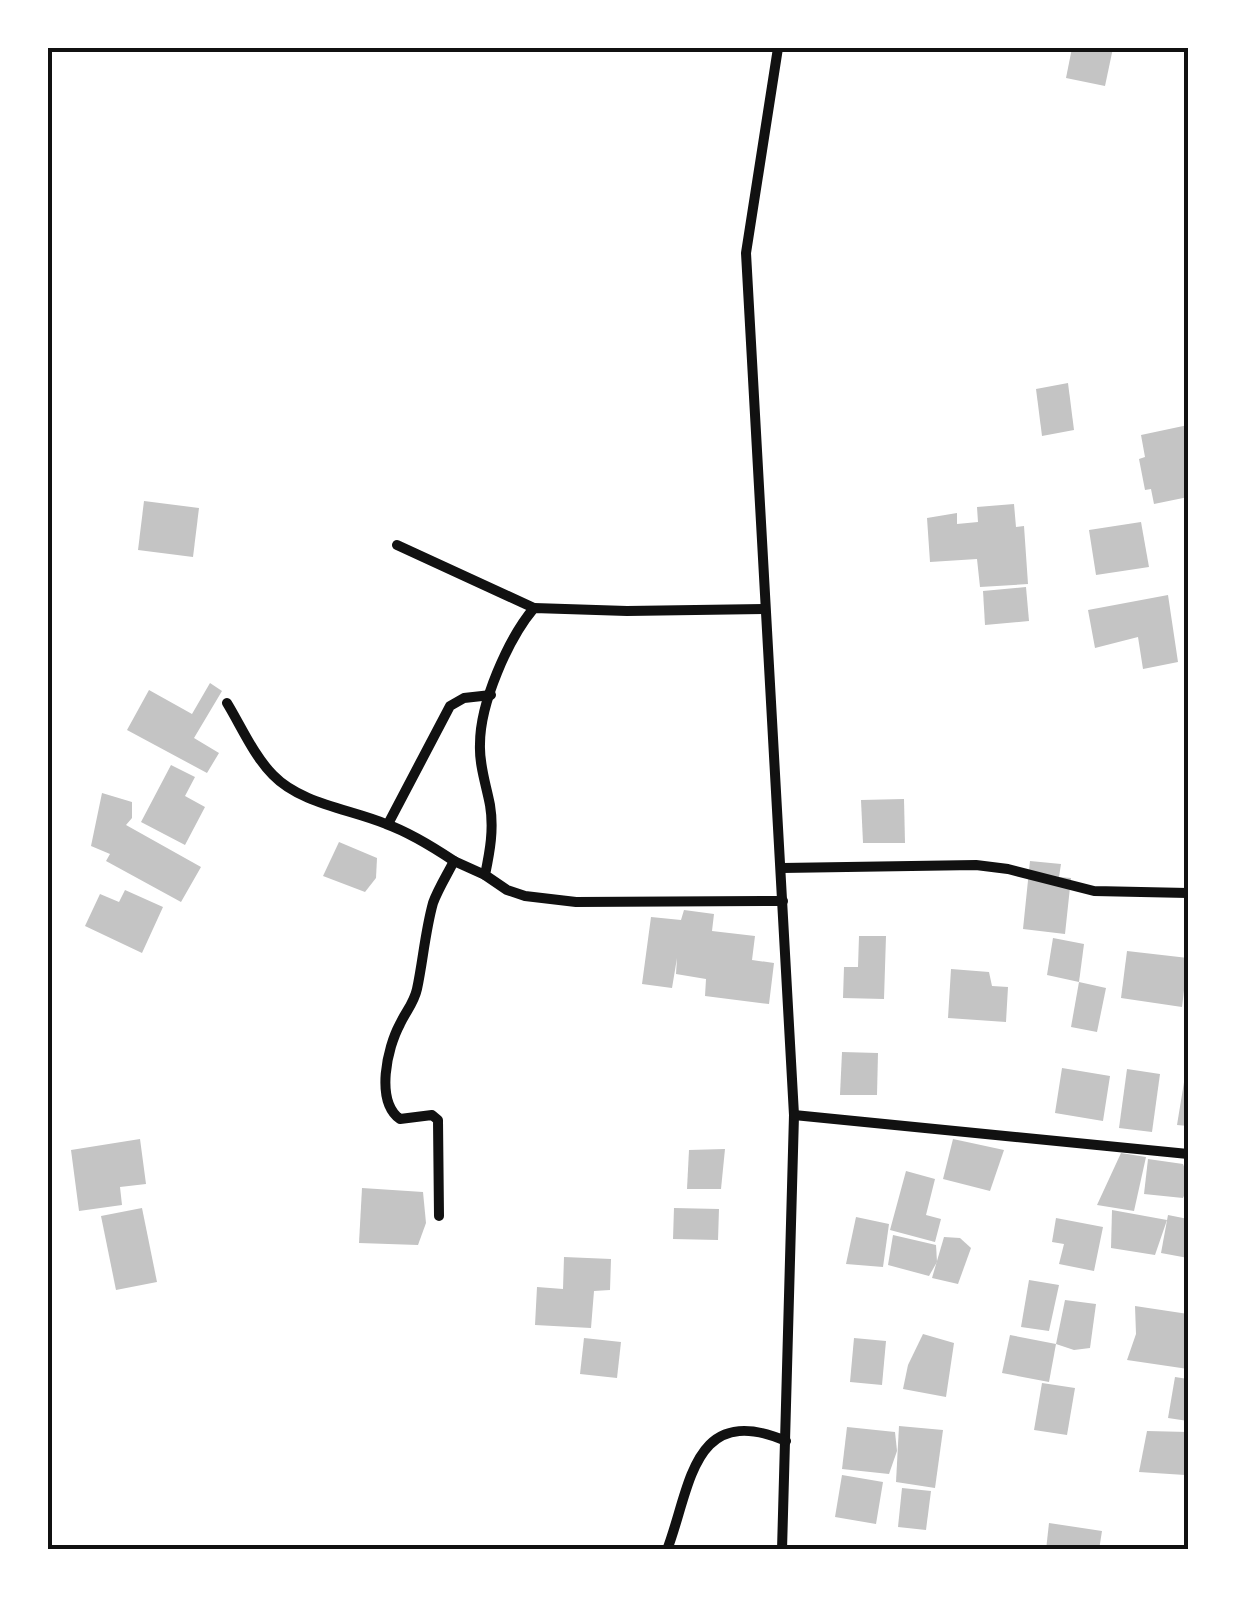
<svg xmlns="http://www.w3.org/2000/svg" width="1236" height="1597" viewBox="0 0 1236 1597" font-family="'Asap Condensed',sans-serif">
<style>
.building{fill:#c4c4c4}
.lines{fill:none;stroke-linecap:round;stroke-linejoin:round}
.minor{stroke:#111;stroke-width:10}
.neatline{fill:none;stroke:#111;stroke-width:4}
</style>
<rect width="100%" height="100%" fill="#fff"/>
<g class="building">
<path d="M1072,48H1113L1105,86L1066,78Z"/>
<path d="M1068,383L1074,430L1042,436L1036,389Z"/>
<path d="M1188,425V497L1154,504L1151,489L1145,490L1139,459L1145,457L1141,435Z"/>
<path d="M144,501L199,508L193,557L138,550Z"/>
<path d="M1014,504L1016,527L1024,526L1028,584L980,587L977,559L930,562L927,518L957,513V524L978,522L977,507Z"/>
<path d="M1141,522L1149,567L1096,575L1089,530Z"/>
<path d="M1026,587L1029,621L985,625L983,591Z"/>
<path d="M1168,595L1178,662L1143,669L1138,637L1095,648L1088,610Z"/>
<path d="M210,683L222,691L194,738L219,753L207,773L127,730L149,690L192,714Z"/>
<path d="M171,765L195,777L185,796L205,807L185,845L141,822Z"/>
<path d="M102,793L132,802V818L126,825L201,867L181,902L106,861L110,854L91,846Z"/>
<path d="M904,799L905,843H863L861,800Z"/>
<path d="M339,842L377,858L376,878L365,892L323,876Z"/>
<path d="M1030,861L1061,864L1059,877L1071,878L1065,934L1023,929Z"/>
<path d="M125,890L163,907L142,953L85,926L100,894L119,902Z"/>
<path d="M684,910L714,914L712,931L755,936L752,960L774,963L769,1004L705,996L706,979L676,974L677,958L672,988L642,984L651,917L681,920Z"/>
<path d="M859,936H886L884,999L843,998L844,967H858Z"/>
<path d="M1053,938L1084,944L1079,982L1047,975Z"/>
<path d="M1127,951L1188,958L1182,1007L1121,998Z"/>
<path d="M951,969L989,972L992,986L1008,987L1006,1022L948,1018Z"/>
<path d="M1079,982L1106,988L1097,1032L1071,1027Z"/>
<path d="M842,1052L878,1053L877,1095H840Z"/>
<path d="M1062,1068L1110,1076L1103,1121L1055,1113Z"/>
<path d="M1127,1069L1160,1074L1152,1132L1119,1128Z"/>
<path d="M1186,1070L1188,1071V1126L1177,1125Z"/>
<path d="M140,1139L146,1184L120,1187L122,1205L79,1211L71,1150Z"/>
<path d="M953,1139L1004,1150L990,1191L943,1179Z"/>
<path d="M725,1149L721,1189H687L689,1150Z"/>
<path d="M1121,1153L1146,1157L1134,1211L1097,1205Z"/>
<path d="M1148,1159L1183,1164L1188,1176V1187L1183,1198L1144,1194Z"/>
<path d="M906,1171L935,1179L926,1215L941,1219L935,1242L890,1230Z"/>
<path d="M362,1188L423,1192L426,1223L418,1245L359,1243Z"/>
<path d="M142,1208L157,1282L116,1290L101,1216Z"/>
<path d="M674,1208L719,1209L718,1240L673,1239Z"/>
<path d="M1112,1210L1167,1220L1155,1255L1111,1248Z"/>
<path d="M1168,1215L1188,1219V1258L1161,1253Z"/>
<path d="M856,1217L889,1224L883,1267L846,1264Z"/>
<path d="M1056,1218L1103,1227L1094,1271L1059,1264L1064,1244L1052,1242Z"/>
<path d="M893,1235L936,1245L937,1262L929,1276L888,1265Z"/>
<path d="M944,1237L960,1238L971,1248L958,1284L932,1278Z"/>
<path d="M564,1257L611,1259L610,1290L594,1291L591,1328L535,1325L537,1287L563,1289Z"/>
<path d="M1029,1280L1059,1285L1049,1331L1021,1327Z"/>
<path d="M1065,1300L1096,1304L1090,1348L1074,1350L1056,1344Z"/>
<path d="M1135,1306L1188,1314V1369L1127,1360L1136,1334Z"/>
<path d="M923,1334L954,1343L946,1397L903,1389L908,1365Z"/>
<path d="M1010,1335L1056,1344L1049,1382L1002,1373Z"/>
<path d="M584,1338L621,1342L617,1378L580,1374Z"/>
<path d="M854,1338L886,1341L882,1385L850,1382Z"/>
<path d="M1175,1377L1188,1379V1421L1168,1418Z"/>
<path d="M1042,1383L1075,1388L1067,1435L1034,1430Z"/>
<path d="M899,1426L943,1430L935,1488L896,1482Z"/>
<path d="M847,1427L895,1432L897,1451L889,1474L842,1469Z"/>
<path d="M1147,1431L1188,1432V1466L1185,1475L1139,1472Z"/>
<path d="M842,1475L883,1482L876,1524L835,1517Z"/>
<path d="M902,1488L931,1491L926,1530L898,1527Z"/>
<path d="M1049,1523L1102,1531L1099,1550H1046Z"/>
</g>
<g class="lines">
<g class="minor">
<path d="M778,48L746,253L794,1115L782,1550"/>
<path d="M397,545L534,608"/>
<path d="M764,609L627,611L534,608C508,639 480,703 480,744C479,765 486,784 490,805C494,829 490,851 485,875L507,890L525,896L576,902L783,901"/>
<path d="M227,703C241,726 254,756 273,775C301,804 350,809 386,824C411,833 433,847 454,861"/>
<path d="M388,824L450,706L464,698L491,695"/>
<path d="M782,868L976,865L1008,869L1094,891L1188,893"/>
<path d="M794,1115L1188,1154"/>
<path d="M439,1216L438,1120L432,1115L400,1119C375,1101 387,1048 400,1024C406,1011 414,1003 417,989C423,961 425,932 433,903C438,889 447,875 454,861L485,875"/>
<path d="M667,1550C691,1487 692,1401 786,1441"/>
</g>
</g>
<rect width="1236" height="1597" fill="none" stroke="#ffffff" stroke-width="100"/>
<rect x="50" y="50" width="1136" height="1497" class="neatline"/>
</svg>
